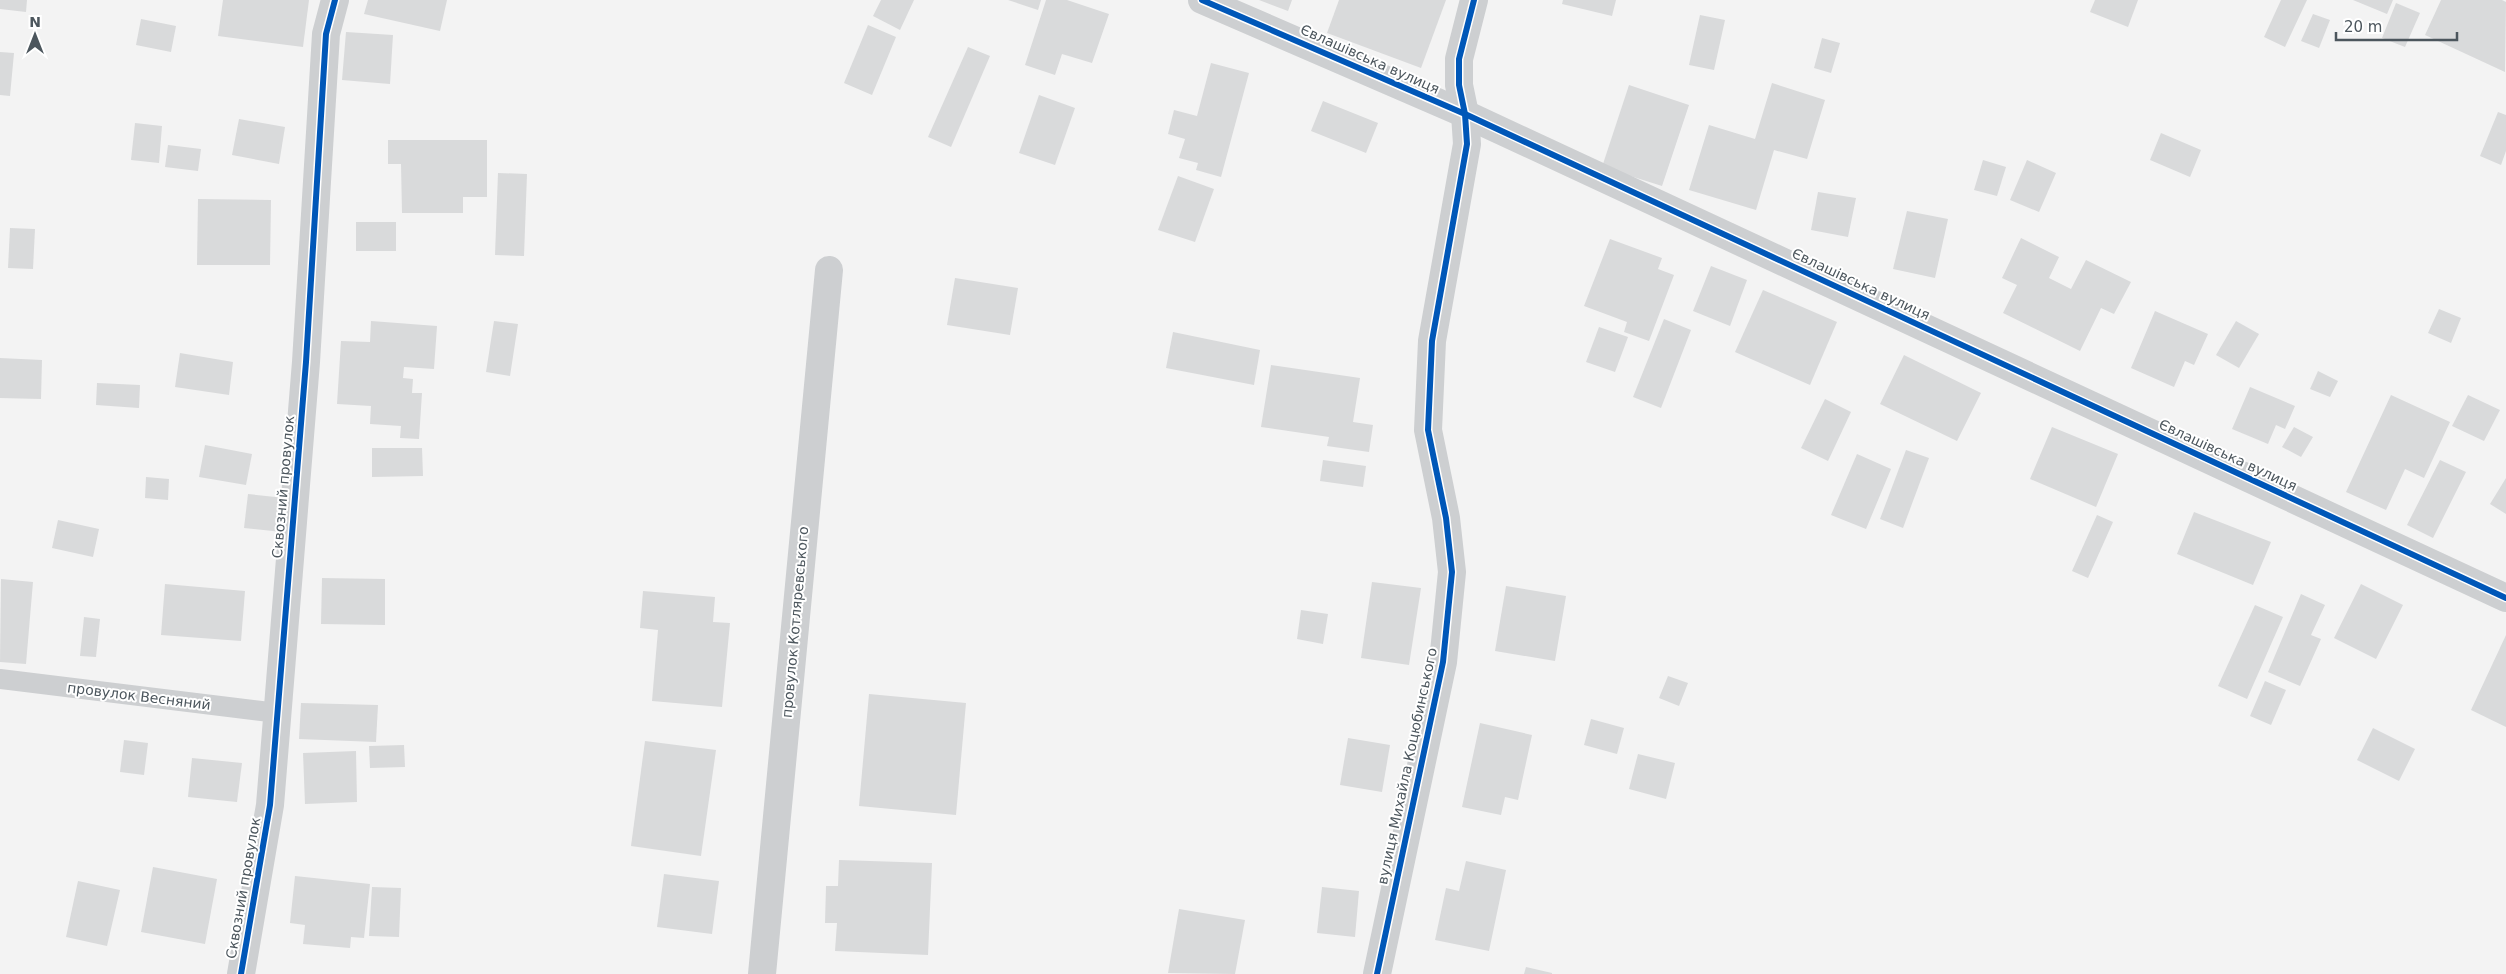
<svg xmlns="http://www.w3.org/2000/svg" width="2506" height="974" viewBox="0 0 2506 974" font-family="'DejaVu Sans',sans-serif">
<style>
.building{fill:#d9dadb}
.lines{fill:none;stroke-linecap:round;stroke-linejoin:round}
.service{stroke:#cdcfd1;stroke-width:20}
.minor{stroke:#cdcfd1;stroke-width:28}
.cycleway-casing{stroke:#fff;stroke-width:9}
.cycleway{stroke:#0057b8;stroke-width:6}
.labels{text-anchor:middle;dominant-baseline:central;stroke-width:4;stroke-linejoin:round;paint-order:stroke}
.street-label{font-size:14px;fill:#4c565d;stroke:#fff}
</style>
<rect width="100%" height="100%" fill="#f3f3f3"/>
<g class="building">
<path d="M0,0H27L26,12L0,9Z"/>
<path d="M223,0H309L303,47L218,36Z"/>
<path d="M368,0H447L440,31L364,14Z"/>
<path d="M881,0H914L900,30L873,16Z"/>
<path d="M1008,0H1041L1038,10Z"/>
<path d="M1046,0H1067L1109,14L1092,63L1062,54L1055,75L1025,65Z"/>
<path d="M1259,0H1292L1288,11Z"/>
<path d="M1339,0H1446L1421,68L1327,33Z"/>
<path d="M1563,0H1616L1612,16L1562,4Z"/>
<path d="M2095,0H2138L2128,27L2090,12Z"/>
<path d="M2281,0H2307L2285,47L2264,37Z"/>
<path d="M2353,0H2393L2387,14Z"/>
<path d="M2441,0H2502L2506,2L2505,72L2425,35Z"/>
<path d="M2396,3L2420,13L2405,47L2382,38Z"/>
<path d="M2313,14L2330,20L2319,48L2301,41Z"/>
<path d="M1700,15L1725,20L1714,70L1689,65Z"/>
<path d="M141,19L176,26L171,52L136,45Z"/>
<path d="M868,25L896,37L872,95L844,83Z"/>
<path d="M346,32L393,35L390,84L342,80Z"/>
<path d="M1822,38L1840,43L1831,73L1814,68Z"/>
<path d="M968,47L990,56L951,147L928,137Z"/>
<path d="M0,52L14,53L10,96L0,95Z"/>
<path d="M1211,63L1249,73L1221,177L1196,170L1198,163L1179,158L1185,139L1168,134L1174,110L1197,116Z"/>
<path d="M1772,83L1825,100L1807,159L1774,150L1756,210L1689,190L1709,125L1755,139Z"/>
<path d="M1629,85L1689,105L1662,186L1602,167Z"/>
<path d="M1039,95L1075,108L1055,165L1019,153Z"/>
<path d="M1323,101L1378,123L1366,153L1311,131Z"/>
<path d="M2498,112L2506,115V151L2501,165L2480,156Z"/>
<path d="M239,119L285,127L279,164L232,155Z"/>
<path d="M135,123L162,126L159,163L131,160Z"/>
<path d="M2161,133L2201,150L2190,177L2150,160Z"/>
<path d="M388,140H487V197H463V213H402L401,164H388Z"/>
<path d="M168,145L201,149L198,171L165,167Z"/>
<path d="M1983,160L2006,167L1997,196L1974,190Z"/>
<path d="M2027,160L2056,173L2039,212L2010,200Z"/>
<path d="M498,173L527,174L524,256L495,255Z"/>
<path d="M1178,176L1214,189L1195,242L1158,230Z"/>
<path d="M1818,192L1856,198L1848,237L1811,230Z"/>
<path d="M198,199L271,200L270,265H197Z"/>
<path d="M1907,211L1948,219L1935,278L1893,269Z"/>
<rect x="356" y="222" width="40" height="29"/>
<path d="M10,228L35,229L33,269L8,268Z"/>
<path d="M2021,238L2059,257L2049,278L2071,289L2086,260L2131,282L2114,314L2101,308L2080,351L2003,313L2017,285L2002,278Z"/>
<path d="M1610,239L1662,258L1658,269L1674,275L1649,341L1624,332L1627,322L1584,306Z"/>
<path d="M1711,266L1747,280L1730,326L1693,311Z"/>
<path d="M955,278L1018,288L1010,335L947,325Z"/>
<path d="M1763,290L1837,322L1810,385L1735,352Z"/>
<path d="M2439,309L2461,318L2451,343L2428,333Z"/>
<path d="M2155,311L2208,334L2194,365L2185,361L2174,387L2131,368Z"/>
<path d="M1664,319L1691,330L1661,408L1633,397Z"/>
<path d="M371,321L437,326L434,369L404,367L403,378L413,379L412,393H422L419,439L400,438L401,426L370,424L371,406L337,404L341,341L370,342Z"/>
<path d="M494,321L518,324L510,376L486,372Z"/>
<path d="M2236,321L2259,334L2239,368L2216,355Z"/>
<path d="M1599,327L1628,337L1615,372L1586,362Z"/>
<path d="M1173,332L1260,350L1254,385L1166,368Z"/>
<path d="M180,353L233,362L229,395L175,387Z"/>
<path d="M1904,355L1981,393L1957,441L1880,404Z"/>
<path d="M0,358L42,360L41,399L0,398Z"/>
<path d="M1271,365L1360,378L1353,422L1373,425L1369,452L1327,446L1329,437L1261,427Z"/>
<path d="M2318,371L2338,381L2330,397L2310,389Z"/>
<path d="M97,383L140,385L139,408L96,405Z"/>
<path d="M2250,387L2295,406L2285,429L2276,425L2268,444L2232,429Z"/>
<path d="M2391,395L2450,422L2424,478L2405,469L2386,510L2346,492Z"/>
<path d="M2468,395L2500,410L2484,441L2452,426Z"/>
<path d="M1825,399L1851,412L1828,461L1801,448Z"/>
<path d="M2052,427L2118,454L2096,507L2030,479Z"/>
<path d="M2294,427L2313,437L2301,457L2282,447Z"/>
<path d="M205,445L252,454L246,485L199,477Z"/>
<path d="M372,448H422L423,476L372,477Z"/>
<path d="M1906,450L1929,458L1903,528L1880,519Z"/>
<path d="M1857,454L1891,469L1866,529L1831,515Z"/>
<path d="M1323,460L1366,466L1363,487L1320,481Z"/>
<path d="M2440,460L2466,472L2433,538L2407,525Z"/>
<path d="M146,477L169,479L168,500L145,498Z"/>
<path d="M2506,478V514L2490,504Z"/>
<path d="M248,494L285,498L282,532L244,528Z"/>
<path d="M2194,512L2271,542L2253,585L2177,554Z"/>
<path d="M2097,515L2113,522L2088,578L2072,571Z"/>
<path d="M58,520L99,529L93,557L52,548Z"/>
<path d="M322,578L385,579V625L321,624Z"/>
<path d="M1,579L33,582L26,664L0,662Z"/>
<path d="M1372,582L1421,588L1409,665L1361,658Z"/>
<path d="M165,584L245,591L241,641L161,635Z"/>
<path d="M2361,584L2403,605L2376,659L2334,638Z"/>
<path d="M1506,586L1566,596L1555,661L1495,651Z"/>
<path d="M643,591L715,597L713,622L730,623L722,707L652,701L658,630L640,628Z"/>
<path d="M2301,594L2325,605L2311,635L2321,639L2300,686L2268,672Z"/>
<path d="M2255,605L2283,617L2247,699L2218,686Z"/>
<path d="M1301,610L1328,614L1323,644L1297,639Z"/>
<path d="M84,617L100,619L96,657L80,656Z"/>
<path d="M2506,635V727L2471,710Z"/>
<path d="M1668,676L1688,683L1679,706L1659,698Z"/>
<path d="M2265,681L2286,690L2271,725L2250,716Z"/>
<path d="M869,694L966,703L956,815L859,806Z"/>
<path d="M301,703L378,705L376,742L299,739Z"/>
<path d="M1591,719L1624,728L1617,754L1584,745Z"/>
<path d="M1480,723L1532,735L1518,800L1505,797L1501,815L1462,807Z"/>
<path d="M2373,728L2415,749L2399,781L2357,760Z"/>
<path d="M1348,738L1390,745L1382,792L1340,785Z"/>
<path d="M124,740L148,743L144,775L120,772Z"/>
<path d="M645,741L716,750L701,856L631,846Z"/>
<path d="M404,745L405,767L370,768L369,746Z"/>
<path d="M356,751L357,802L305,804L303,753Z"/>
<path d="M1638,754L1675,763L1666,799L1629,789Z"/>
<path d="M192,758L242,763L237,802L188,797Z"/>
<path d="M839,860L932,863L928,955L835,951L837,923H825L826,886H838Z"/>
<path d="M1466,861L1506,870L1489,951L1435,940L1446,888L1459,891Z"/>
<path d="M153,867L217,879L205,944L141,932Z"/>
<path d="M664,874L719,881L712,934L657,927Z"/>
<path d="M295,876L370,884L364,938L351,937L350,948L303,944L305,925L290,923Z"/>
<path d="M78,881L120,890L107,946L66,937Z"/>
<path d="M372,887L401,888L399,937L369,936Z"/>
<path d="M1322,887L1359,891L1355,937L1317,933Z"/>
<path d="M1179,909L1245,920L1235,974L1168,973Z"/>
<path d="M1526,967L1552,973V974H1524Z"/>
</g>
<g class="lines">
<path class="service" d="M0,679L278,713"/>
<g class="minor">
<path d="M1202,0L1465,114L2506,598"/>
<path d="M241,974L270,805L306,362L326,34L335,0"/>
<path d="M762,974L829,270"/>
<path d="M1377,974L1443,662L1452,572L1446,518L1428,430L1432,341L1467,144L1465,114L1459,85V59L1474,0"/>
</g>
<g class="cycleway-casing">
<g id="cycleway">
<path d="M1202,0L1465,114L2506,598"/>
<path d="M241,974L270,805L306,362L326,34L335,0"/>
<path d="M1377,974L1443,662L1452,572L1446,518L1428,430L1432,341L1467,144L1465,114L1459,85V59L1474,0"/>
</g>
</g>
<use href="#cycleway" class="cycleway"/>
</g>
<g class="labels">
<g class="street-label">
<text transform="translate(1370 59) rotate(24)">Євлашівська вулиця</text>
<text transform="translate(1861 284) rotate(25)">Євлашівська вулиця</text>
<text transform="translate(2228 455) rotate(25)">Євлашівська вулиця</text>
<text transform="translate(283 487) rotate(-85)">Сквозний провулок</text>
<text transform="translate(795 622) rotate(-85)">провулок Котляревського</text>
<text transform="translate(139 696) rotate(7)">провулок Весняний</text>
<text transform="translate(1407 766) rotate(-78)">вулиця Михайла Коцюбинського</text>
<text transform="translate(243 888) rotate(-80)">Сквозний провулок</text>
</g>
</g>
<g transform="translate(35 35)" stroke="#ffffff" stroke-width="4" paint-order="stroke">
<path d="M0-4L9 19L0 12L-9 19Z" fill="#4c565d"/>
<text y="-8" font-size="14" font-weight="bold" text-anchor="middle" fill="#4c565d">N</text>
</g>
<path d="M2336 32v8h121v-8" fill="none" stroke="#4c565d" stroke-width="2.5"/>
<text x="2344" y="32" font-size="15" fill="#4c565d" stroke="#ffffff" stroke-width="4" paint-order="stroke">20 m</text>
</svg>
